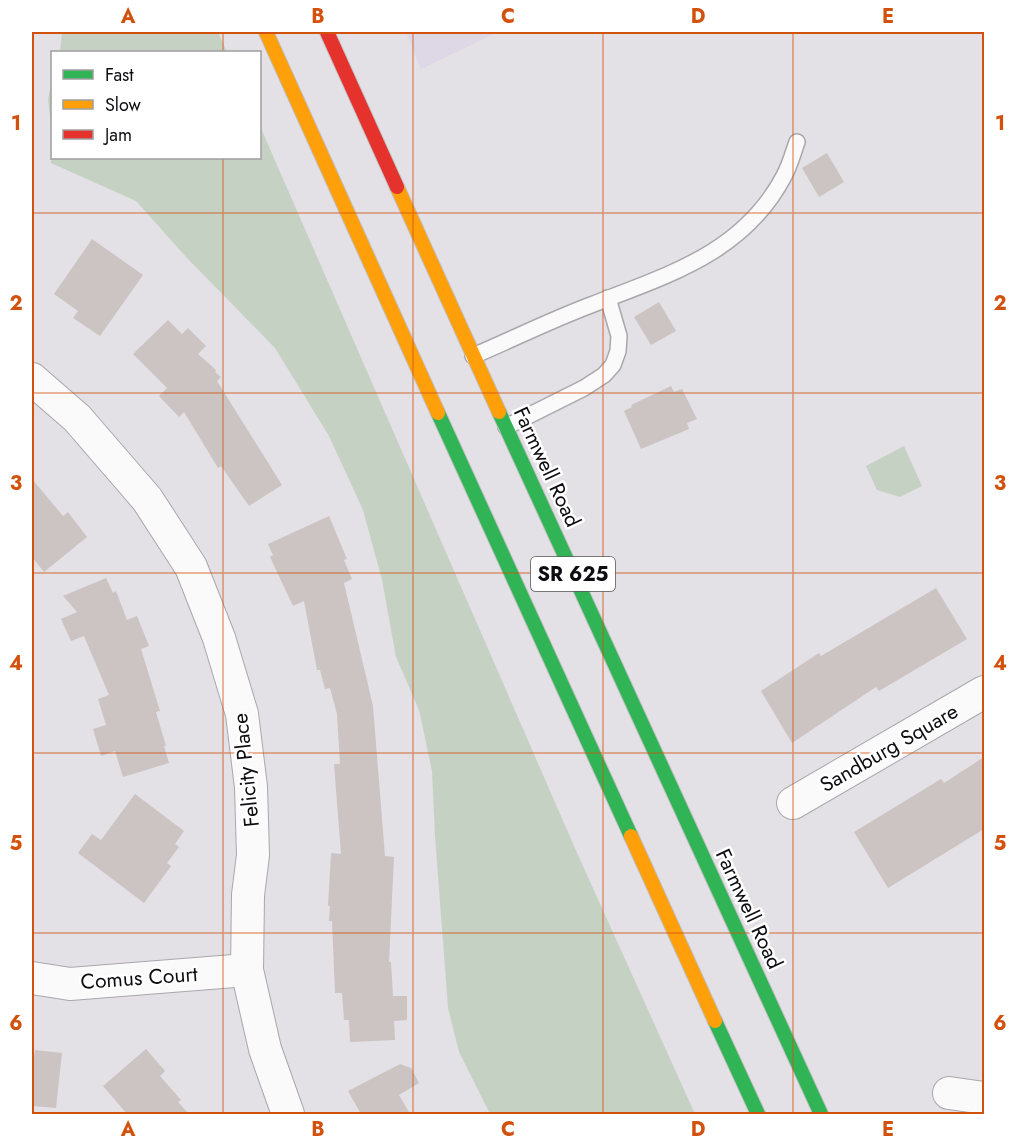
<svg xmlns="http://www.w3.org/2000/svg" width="1016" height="1146" viewBox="0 0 1016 1146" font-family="Jost,sans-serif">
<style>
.built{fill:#ded7e5}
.green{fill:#c5d2c3}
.building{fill:#ccc4c2}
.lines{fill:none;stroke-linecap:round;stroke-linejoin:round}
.lane-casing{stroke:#a9a7ac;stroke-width:18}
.street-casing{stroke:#a9a7ac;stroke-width:34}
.fast-casing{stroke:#c0bfc2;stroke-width:16}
.slow-casing{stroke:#c0bfc2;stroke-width:16}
.jam-casing{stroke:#c0bfc2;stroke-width:16}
.lane{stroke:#fbfafb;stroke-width:15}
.street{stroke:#fbfafb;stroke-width:32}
.fast{stroke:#30b455;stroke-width:14}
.slow{stroke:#ff9f0a;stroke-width:14}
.jam{stroke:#e5322d;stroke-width:14}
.grid{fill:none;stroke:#d2510c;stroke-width:1.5;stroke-opacity:0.55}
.labels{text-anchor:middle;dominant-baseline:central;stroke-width:5;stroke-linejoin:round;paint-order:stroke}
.shield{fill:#fff;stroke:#565558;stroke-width:1.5}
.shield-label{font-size:20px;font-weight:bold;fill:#0d0c10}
.street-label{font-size:21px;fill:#0d0c10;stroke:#fff}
.neatline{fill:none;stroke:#d2510c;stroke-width:2}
.grid-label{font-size:20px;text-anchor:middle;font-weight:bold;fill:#d2510c}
</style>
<rect width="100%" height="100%" fill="#e3e0e6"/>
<path class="built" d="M406,32H498L421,69Z"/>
<g class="green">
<path d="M62,32H218L227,52H60Z"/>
<path d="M52,82V158H260V126L578,855L695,1114H490L459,1052L448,1008L435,836L432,771L419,710L396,657L382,580L363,510L329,436L275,348L187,258L136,201L51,163L52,133L48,99Z"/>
<path d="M904,446L922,486L900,497L877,490L866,466Z"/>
</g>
<g class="building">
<path d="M827,153L844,182L819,197L802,168Z"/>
<path d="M92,239L143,275L100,336L73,318L78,311L54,294Z"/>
<path d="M659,302L676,331L651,345L634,317Z"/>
<path d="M168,320L182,334L188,328L206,346L198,354L216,370L215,372L221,377L217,381L282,485L249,506L221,466L218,468L184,412L179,417L159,396L167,388L133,354Z"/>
<path d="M671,386L674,392L682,389L697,419L687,423L689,429L641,449L624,411L632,407L631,405Z"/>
<path d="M32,479L63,516L68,512L87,537L44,572L32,557Z"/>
<path d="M329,516L347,559L344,560L352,579L344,583L373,706L385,856L394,857L389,962H391L393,996H407V1020L394,1021L395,1040L350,1042L349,1020H344L342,993H335L332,921H329L330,906H328L331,853L341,854L334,764H340L337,714L330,688L325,689L320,670H317L304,601L293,606L270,557L273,555L268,544Z"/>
<path d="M106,578L113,593L116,591L127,620L137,616L149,646L141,649L160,711L156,712L166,746H164L169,763L123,777L115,751L101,756L93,729L106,725L98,699L109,695L84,636L71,641L61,619L77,612L63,596Z"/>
<path d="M936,588L967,639L879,691L876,687L792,743L761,691L819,653L821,656Z"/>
<path d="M984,757V829L888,888L854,832L941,779L944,783Z"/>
<path d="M135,794L184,831L175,844L179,847L167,863L171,866L144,903L78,853L92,834L101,840Z"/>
<path d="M146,1049L165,1071L160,1076L181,1100L178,1102L189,1114H127L103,1086Z"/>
<path d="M35,1050L62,1053L56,1108L32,1106V1056H34Z"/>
<path d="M400,1064L411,1068L419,1083L399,1095L410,1114H361L348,1091Z"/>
</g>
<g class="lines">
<g class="lane-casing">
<g id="lane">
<path d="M473,356C513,339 551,320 591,305C667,275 743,254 784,176C790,165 793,153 797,142"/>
<path d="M506,427L584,388L604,375L613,365L618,351L619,336L608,298"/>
</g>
</g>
<g class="street-casing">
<g id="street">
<path d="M32,379L77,418L147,499L191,567L219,638L242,714L251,787L253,855L248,895L247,970L265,1049L288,1114"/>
<path d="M793,803L984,692"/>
<path d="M32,978L70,984L247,970"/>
<path d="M949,1093L984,1098"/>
</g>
</g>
<g class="fast-casing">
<g id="fast">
<path d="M499,412L821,1114"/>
<path d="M438,413L631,836"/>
<path d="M715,1021L758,1114"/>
</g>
</g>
<g class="slow-casing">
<g id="slow">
<path d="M266,32L438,413"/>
<path d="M397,187L499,412"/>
<path d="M631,836L715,1021"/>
</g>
</g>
<g class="jam-casing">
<path id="jam" d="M327,32L397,187"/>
</g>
<use href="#lane" class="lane"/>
<use href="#street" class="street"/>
<use href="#fast" class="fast"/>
<use href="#slow" class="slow"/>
<use href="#jam" class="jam"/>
</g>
<path class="grid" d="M223,32V52M413,32V1114M603,32V1114M793,32V1114M223,158V1114M32,213H984M32,393H984M32,573H984M32,753H984M32,933H984"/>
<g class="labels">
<rect class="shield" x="531" y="557" width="84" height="34" rx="4.5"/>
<g class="shield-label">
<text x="573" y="574">SR 625</text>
</g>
<g class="street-label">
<text transform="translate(547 467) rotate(65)">Farmwell Road</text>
<text transform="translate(889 748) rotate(-30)">Sandburg Square</text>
<text transform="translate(246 770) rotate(-96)">Felicity Place</text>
<text transform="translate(749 909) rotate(65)">Farmwell Road</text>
<text transform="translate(139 978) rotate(-4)">Comus Court</text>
</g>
</g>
<rect width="1016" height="1146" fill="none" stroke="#ffffff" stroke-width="66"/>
<rect x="51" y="51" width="210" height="108" fill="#ffffff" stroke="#9e9e9f" stroke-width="1.5"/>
<rect x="63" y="70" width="30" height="9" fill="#30b455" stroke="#9e9e9f" stroke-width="1.5"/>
<text x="105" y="81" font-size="18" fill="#0d0c10">Fast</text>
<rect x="63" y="100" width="30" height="9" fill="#ff9f0a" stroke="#9e9e9f" stroke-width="1.5"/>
<text x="105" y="111" font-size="18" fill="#0d0c10">Slow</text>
<rect x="63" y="130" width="30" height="9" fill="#e5322d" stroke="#9e9e9f" stroke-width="1.5"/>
<text x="105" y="141" font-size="18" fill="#0d0c10">Jam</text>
<rect x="33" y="33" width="950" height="1080" class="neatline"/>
<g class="grid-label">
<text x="128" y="23">A</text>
<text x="318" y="23">B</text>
<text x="508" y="23">C</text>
<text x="698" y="23">D</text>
<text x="888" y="23">E</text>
<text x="16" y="130">1</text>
<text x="1000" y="130">1</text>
<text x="16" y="310">2</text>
<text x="1000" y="310">2</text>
<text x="16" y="490">3</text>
<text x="1000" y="490">3</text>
<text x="16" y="670">4</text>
<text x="1000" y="670">4</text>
<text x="16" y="850">5</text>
<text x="1000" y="850">5</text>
<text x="16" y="1030">6</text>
<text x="1000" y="1030">6</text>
<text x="128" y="1136">A</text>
<text x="318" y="1136">B</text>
<text x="508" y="1136">C</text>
<text x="698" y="1136">D</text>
<text x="888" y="1136">E</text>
</g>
</svg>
